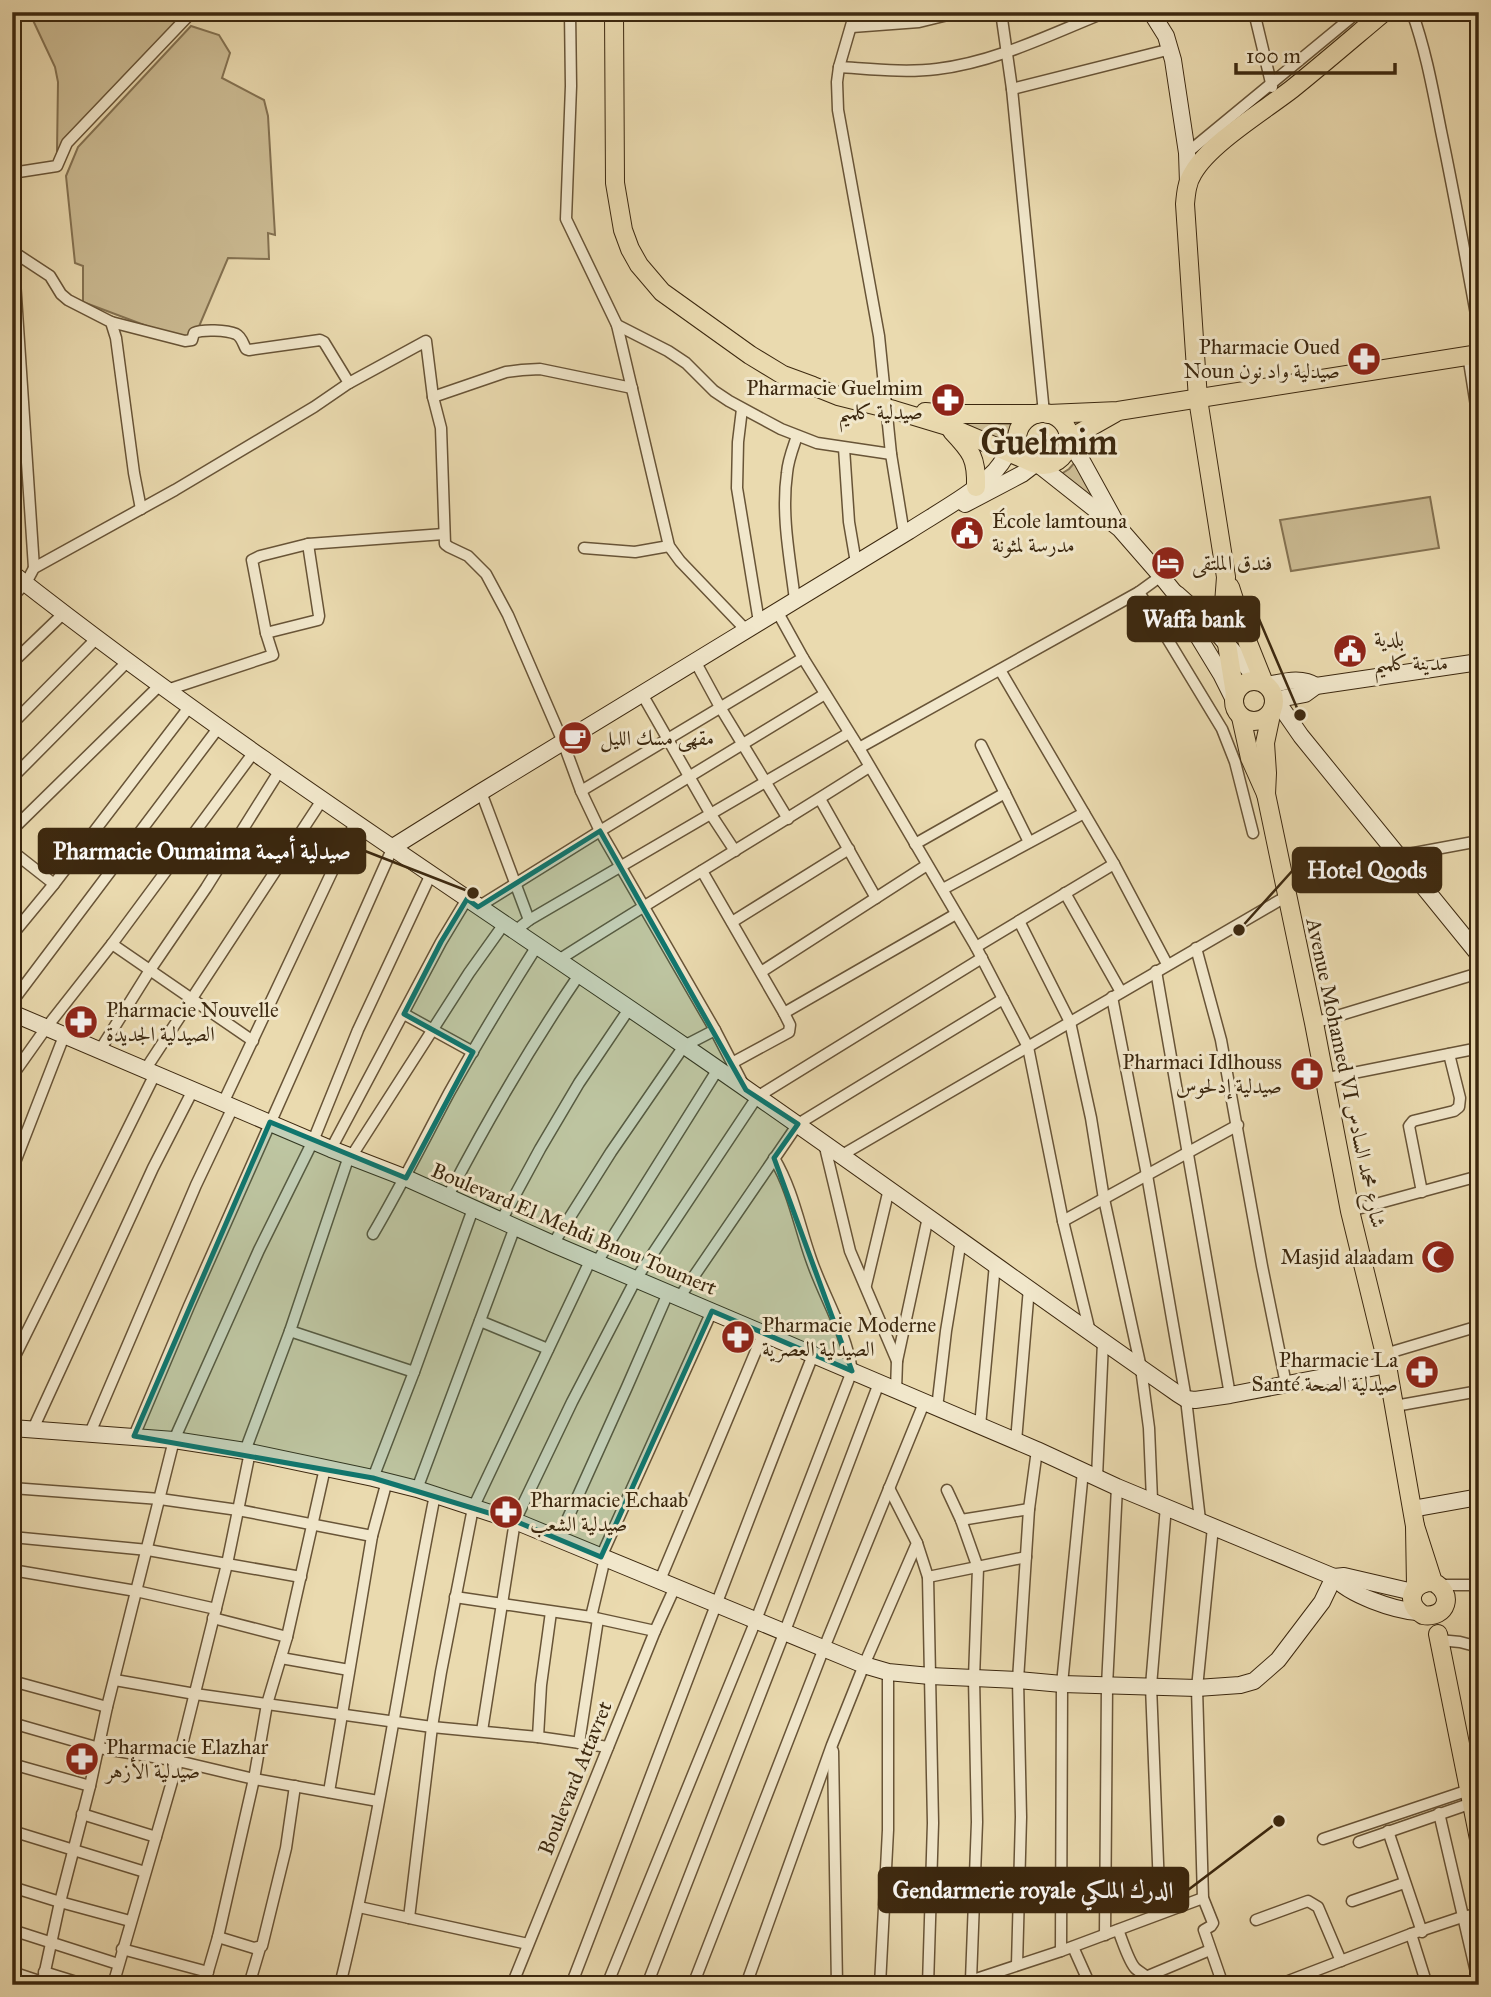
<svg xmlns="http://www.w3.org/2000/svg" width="1491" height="1997" viewBox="0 0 1491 1997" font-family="'IM FELL Great Primer',Amiri,serif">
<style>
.green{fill:#ccbc94;stroke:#847252;stroke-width:2}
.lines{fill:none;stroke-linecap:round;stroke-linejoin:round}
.street-casing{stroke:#685437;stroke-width:13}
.secondary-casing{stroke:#3c280f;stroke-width:18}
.primary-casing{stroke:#3c280f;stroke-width:20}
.street{stroke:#f1e7cb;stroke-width:10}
.secondary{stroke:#f1e7cb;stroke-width:16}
.primary{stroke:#eadaaf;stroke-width:18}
.marked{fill:#0f766e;fill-opacity:0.2;stroke:#0f766e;stroke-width:5;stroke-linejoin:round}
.labels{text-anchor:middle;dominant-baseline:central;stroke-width:6;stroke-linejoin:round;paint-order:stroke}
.poi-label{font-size:21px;fill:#3c280f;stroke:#f1e7cb;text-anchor:start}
.street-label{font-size:21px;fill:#3c280f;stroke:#f1e7cb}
.town-label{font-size:35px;font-weight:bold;fill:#3c280f;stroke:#f1e7cb}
.leader{fill:none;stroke:#3c280f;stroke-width:2.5}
.callout-dot{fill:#3c280f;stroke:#f1e7cb;stroke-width:2.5}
.callout{fill:#3c280f;stroke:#3c280f;stroke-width:2.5}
.callout-label{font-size:23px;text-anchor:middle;font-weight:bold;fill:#fff}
</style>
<rect width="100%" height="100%" fill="#eadaaf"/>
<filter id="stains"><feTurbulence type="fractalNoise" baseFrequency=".00286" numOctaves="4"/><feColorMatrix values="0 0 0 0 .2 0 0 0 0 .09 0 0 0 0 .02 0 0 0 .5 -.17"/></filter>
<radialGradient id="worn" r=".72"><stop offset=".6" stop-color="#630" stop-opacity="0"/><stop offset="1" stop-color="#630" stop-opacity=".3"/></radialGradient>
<g class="green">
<path d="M34,12H181L176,27L57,152L58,82L55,67L31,16Z"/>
<path d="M191,26L219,35L230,53L222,78L264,100L268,116L275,235L268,233L269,259L228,258L192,343L83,302V266L75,263L66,176L78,147Z"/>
<path d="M943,422L1020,424L1009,446Z"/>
<path d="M1076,461L1101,506L1061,474L1069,469Z"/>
<path d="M1430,497L1439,548L1291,571L1280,520Z"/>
</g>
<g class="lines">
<g class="street-casing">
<g id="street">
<path d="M570,12L571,86L566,219L617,325L669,546L680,561L746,630"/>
<path d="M855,12L839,67L837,82L838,110L879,336L891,454L904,534"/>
<path d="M1001,12L1012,89L1044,413"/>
<path d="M1254,12L1272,87"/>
<path d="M1412,12C1426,51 1433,91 1441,131C1455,198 1467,264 1479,331"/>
<path d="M852,27L919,22L960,12"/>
<path d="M839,67C871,69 905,73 937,69C996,62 1051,34 1106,12"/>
<path d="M1012,89L1171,49"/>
<path d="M1187,153L1358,12"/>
<path d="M12,173L57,166L67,143L192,12"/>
<path d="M12,251L50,276L61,294L68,300L111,322L116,338L134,473L141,509"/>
<path d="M13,251L34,568"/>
<path d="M111,322L185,341L192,340L194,333C202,329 227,330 236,334C242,337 243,344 246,349L249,350L320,340L324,342L349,383"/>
<path d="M617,325L668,351L686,363L714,391L729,401L781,429L817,443L891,454"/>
<path d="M1468,355L1479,425"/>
<path d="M433,397L506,372L522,370L540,369L632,388"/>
<path d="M742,409L738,442L737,488L759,622"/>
<path d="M844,448L849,522L856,563"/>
<path d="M584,548L635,552L669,546"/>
<path d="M1139,592L1222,729L1235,762L1253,833"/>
<path d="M12,597L26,583L34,568L175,490L314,407L349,383L426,341L433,397L441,428L445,544L449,547L468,556L486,574L508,615L563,742L581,791L600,831L715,1030L743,1084"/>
<path d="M795,600C790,559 781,515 787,473C788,460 793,448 797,436"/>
<path d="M777,611L803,658L859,748L976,947L1028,1047L1063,1221L1090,1332"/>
<path d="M266,633L318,620L319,616L308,544"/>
<path d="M695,661L720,707L788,819"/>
<path d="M12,663L64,613"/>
<path d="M1000,670L1114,864L1167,964"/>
<path d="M167,690L273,655L266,633L253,565L252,560L260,556L308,544L444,534"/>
<path d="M642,694L710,813L735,851"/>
<path d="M12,724L97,638"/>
<path d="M981,745L1029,842"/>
<path d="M859,748L1139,592L1161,576"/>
<path d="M12,778L128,661"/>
<path d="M581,791L803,658"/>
<path d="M481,792L529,920"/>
<path d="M820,799L876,898"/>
<path d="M12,830L160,685"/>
<path d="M915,844L1005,793"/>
<path d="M12,851L54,884"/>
<path d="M1398,856L1479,841"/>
<path d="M702,871L784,1013L956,914"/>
<path d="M943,889L1084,813"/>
<path d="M1065,893L1121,992"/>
<path d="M478,907L600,831L825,694"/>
<path d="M1019,921L1070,1022L1091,1118L1104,1199L1141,1368L1149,1428L1152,1500"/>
<path d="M732,922L849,849"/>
<path d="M515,931L529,920L849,733"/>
<path d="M12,935L54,884L190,706"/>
<path d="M112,944L253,1041"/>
<path d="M976,947L1114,864"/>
<path d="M1196,948L1221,1040L1262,1266L1286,1384"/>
<path d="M557,961C660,895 766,833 869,767"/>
<path d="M1156,971L1230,1395"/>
<path d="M761,972L927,865"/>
<path d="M1112,997L1147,1175L1186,1399L1200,1520"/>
<path d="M12,1002L219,727"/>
<path d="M404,1014L473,1052"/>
<path d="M1314,1023L1479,973"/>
<path d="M100,1050L150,970L206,888L280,770"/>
<path d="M732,1063L789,1032L790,1025L784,1013"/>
<path d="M145,1070L322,800"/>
<path d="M12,1076L46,1028L112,944L254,752"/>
<path d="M1323,1079L1479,1048"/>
<path d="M223,1103L355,823"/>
<path d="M824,1143L850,1251L897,1361"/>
<path d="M331,1149L441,942L467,899"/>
<path d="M842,1155L1287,896"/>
<path d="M351,1157L469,973L504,924"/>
<path d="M12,1170L64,1036"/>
<path d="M1422,1192L1409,1126L1413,1121L1454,1111L1459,1107L1460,1098L1449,1054"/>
<path d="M447,1198C487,1121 530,1047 579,975"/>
<path d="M1350,1211L1479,1176"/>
<path d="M501,1221L540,1149L579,1083L629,1009"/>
<path d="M1063,1221L1238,1125"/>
<path d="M373,1234C400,1188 424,1140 449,1093C477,1043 506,995 537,946"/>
<path d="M553,1244L611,1152L684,1046L715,1030"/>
<path d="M597,1262L718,1069"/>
<path d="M866,1285L889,1189"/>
<path d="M679,1298L798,1124L1003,999"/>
<path d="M480,1321L548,1349"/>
<path d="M290,1331L414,1372"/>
<path d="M1385,1354L1479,1326"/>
<path d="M12,1362L155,1074"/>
<path d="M896,1390L897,1361L928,1217"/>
<path d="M1395,1406L1479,1391"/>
<path d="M937,1408L946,1331L961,1240"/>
<path d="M980,1426L995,1264"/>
<path d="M33,1429L153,1168L193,1090"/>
<path d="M90,1433L196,1185L233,1107"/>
<path d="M134,1436L189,1306L393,847"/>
<path d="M1016,1441L1029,1288"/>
<path d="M245,1451L290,1331L349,1156"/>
<path d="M1097,1477L1103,1342"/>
<path d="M373,1478L414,1372L473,1209"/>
<path d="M12,1488L160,1499L238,1510L372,1536"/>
<path d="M417,1489L515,1227"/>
<path d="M947,1490L961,1520L978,1568L974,1678L977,1822L971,1980"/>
<path d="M961,1520L1029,1509"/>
<path d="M1213,1527L1197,1688L1203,1898L1213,1923L1211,1926L1204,1930L1223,1985"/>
<path d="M12,1537L148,1550L301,1577"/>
<path d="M558,1540L627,1387L668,1293"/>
<path d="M917,1543L928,1577L933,1823L928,1985"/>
<path d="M601,1557L712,1311"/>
<path d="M12,1570L136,1591L216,1609"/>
<path d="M928,1577L1026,1557"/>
<path d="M660,1580L763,1334"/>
<path d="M1439,1585H1479"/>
<path d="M455,1597L591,1617L655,1631"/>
<path d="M591,1617L605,1558"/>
<path d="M213,1618L287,1637"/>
<path d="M1439,1640L1460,1642L1479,1647"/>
<path d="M281,1658L349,1670"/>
<path d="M115,1680L195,1694L432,1727L538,1737L608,1747"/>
<path d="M12,1681L107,1707"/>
<path d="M12,1723L99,1748L178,1761L254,1779L378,1801"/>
<path d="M482,1731L515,1521L572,1402L636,1279L757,1097L982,958"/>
<path d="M538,1737L541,1685L551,1612"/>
<path d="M579,1743L598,1619"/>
<path d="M833,1751L837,1985"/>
<path d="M12,1764L90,1786"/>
<path d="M329,1792L372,1536L387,1481"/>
<path d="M1439,1813L1479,1985"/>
<path d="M82,1814L156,1837"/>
<path d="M12,1831L145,1872"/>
<path d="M1388,1831L1422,1932"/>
<path d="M1323,1839L1469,1790"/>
<path d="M1359,1842L1472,1803"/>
<path d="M12,1887L60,1902L130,1921"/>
<path d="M1352,1901L1404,1883"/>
<path d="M359,1907L528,1944"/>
<path d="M1160,1913L1151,1686L1166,1506"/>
<path d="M409,1918L432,1727L441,1672L473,1508L591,1259"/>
<path d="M1256,1920L1308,1901L1318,1907L1341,1961"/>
<path d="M12,1930L118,1964"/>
<path d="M1118,1930C1122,1939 1129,1963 1136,1969C1143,1975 1148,1975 1153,1985"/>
<path d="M1411,1934L1427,1985"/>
<path d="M1105,1935L1107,1686L1117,1487"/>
<path d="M218,1937L254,1948L262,1946L286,1848L295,1786"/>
<path d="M1073,1947L1090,1985"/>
<path d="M122,1949L208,1972"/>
<path d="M1061,1951L1062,1684L1083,1471"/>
<path d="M1017,1965L1021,1817L1018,1680L1029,1509L1037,1450"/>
<path d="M12,1972L42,1982"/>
<path d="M44,1972L86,1985"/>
<path d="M1148,1976L1210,1950"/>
<path d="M42,1985L60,1902L90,1786L107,1707L174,1440L259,1250L313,1141L358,1030L431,874"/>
<path d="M113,1985L178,1761L227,1564L250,1452"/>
<path d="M204,1985L218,1937L254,1779L267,1704L287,1637L325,1468"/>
<path d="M249,1985L260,1948"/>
<path d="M340,1985C380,1823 402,1658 435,1495"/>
<path d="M512,1985L655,1631L675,1587"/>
<path d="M571,1985C652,1775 730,1564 813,1355"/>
<path d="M607,1985L756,1620L852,1371C846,1331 824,1297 811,1259C799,1225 793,1190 774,1158"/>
<path d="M647,1985L785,1631L879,1383"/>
<path d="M693,1985L824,1648L924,1403"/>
<path d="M746,1985L832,1745L864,1665L917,1543L889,1488"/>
<path d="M880,1985L888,1830V1672"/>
<path d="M958,1985L1061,1951L1203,1898"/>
<path d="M1278,1985L1411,1934L1462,1917L1479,1914"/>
</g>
</g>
<g class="secondary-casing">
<g id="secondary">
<path d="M1151,12L1166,36L1173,60L1187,153L1188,183"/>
<path d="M1069,442L1082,461L1115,521"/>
<path d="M1039,465L1120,529L1161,576L1174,592L1179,605L1221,674L1232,696"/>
<path d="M965,504L1022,474L1035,464"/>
<path d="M12,573C228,743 460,892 686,1047C852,1161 1014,1280 1178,1394L1186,1399L1195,1400L1230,1395L1387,1365"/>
<path d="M1177,594L1204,618L1259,681"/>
<path d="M1267,685C1283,682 1301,676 1316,686"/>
<path d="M1274,700L1305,694L1316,686L1479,662"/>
<path d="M1274,704L1283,710L1301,736L1479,955"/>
<path d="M393,847L481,792L909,531C935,514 974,493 995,471C1005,460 1011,447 1018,433"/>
<path d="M12,1013L331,1149L406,1178L553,1244L1037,1450L1117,1487L1334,1577C1349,1595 1394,1610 1417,1612"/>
<path d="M12,1428L174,1440L245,1451L373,1478L417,1489L515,1521L864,1665L888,1672L930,1676L1018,1680L1062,1684L1197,1688L1240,1685L1254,1681L1278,1660L1322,1602L1334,1577"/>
<path d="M1412,1509L1479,1497"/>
<path d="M1334,1577L1344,1576L1413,1592"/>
</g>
</g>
<g class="primary-casing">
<g id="primary">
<path d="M614,12L615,183L623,230L630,249L639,265L662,292L750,355L783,375L813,386L838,396L894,410L947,426L1029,461"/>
<path d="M925,412L951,414H1037"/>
<circle cx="1043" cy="439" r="26"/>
<path d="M1048,414L1118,411L1479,354"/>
<path d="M952,431C971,451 977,458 976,487"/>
<path d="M1069,439L1115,413"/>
<path d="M1230,587L1248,643L1264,683"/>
<circle cx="1254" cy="701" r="20"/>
<path d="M1235,694L1227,644L1224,604L1226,577L1198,399L1185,204C1186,193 1187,182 1193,173C1209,144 1265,110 1292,89C1323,64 1353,38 1384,12"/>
<path d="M1272,710L1265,743L1267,773L1266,794L1314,1023L1350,1211L1385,1354L1415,1526"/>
<path d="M1241,717L1250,758L1266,794"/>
<path d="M1416,1587L1415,1526L1433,1582C1455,1593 1447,1619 1423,1615C1404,1603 1411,1582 1433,1582"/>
<path d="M1438,1634L1479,1839"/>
</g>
</g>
<use href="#street" class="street"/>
<use href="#secondary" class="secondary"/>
<use href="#primary" class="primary"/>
</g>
<path class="marked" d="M600,831L746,1090L798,1124L774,1158L852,1371L712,1311L601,1557L515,1521L373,1478L134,1436L270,1122L406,1178L473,1052L404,1014L441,942L467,899L478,907Z"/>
<defs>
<g id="pharmacy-disc" transform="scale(1.75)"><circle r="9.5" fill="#8f2418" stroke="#f1e7cb"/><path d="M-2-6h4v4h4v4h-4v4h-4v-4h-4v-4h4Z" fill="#fff"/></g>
<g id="civic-disc" transform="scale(1.75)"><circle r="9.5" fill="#8f2418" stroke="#f1e7cb"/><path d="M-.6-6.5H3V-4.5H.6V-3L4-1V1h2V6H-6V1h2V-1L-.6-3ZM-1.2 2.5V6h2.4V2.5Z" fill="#fff"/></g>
<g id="hotel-disc" transform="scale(1.75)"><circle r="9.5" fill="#8f2418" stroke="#f1e7cb"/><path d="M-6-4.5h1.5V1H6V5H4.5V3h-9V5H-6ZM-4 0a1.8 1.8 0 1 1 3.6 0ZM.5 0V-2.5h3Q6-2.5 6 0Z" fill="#fff"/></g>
<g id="cafe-disc" transform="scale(1.75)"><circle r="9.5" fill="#8f2418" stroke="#f1e7cb"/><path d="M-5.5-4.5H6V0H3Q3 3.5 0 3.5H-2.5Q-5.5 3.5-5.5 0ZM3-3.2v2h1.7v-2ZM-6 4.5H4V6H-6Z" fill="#fff"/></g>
<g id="mosque-disc" transform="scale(1.75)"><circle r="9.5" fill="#8f2418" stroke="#f1e7cb"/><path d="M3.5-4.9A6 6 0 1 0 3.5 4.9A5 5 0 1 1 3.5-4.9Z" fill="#fff"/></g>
</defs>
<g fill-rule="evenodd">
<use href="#pharmacy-disc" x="1364" y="359"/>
<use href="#pharmacy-disc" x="948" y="400"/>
<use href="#civic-disc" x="967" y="533"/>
<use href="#hotel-disc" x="1168" y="563"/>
<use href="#civic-disc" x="1350" y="651"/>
<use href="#cafe-disc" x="575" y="738"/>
<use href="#pharmacy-disc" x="81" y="1022"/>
<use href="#pharmacy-disc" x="1307" y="1074"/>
<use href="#mosque-disc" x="1438" y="1257"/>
<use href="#pharmacy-disc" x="738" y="1337"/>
<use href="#pharmacy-disc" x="1422" y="1372"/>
<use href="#pharmacy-disc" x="506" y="1512"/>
<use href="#pharmacy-disc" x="82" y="1759"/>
</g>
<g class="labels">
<g class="poi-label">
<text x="1340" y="347" text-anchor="end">Pharmacie Oued<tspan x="1340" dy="24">Noun صيدلية واد نون</tspan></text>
<text x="923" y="388" text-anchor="end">Pharmacie Guelmim<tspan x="923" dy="24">صيدلية كلميم</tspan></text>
<text x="992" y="521">École lamtouna<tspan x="992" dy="24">مدرسة لمثونة</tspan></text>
<text x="1192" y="563">فندق الملتقى</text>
<text x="1374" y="639">بلدية<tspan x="1374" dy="24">مدينة كلميم</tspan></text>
<text x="600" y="738">مقهى مسك الليل</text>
<text x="106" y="1010">Pharmacie Nouvelle<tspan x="106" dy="24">الصيدلية الجديدة</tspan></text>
<text x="1282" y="1062" text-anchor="end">Pharmaci Idlhouss<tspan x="1282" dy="24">صيدلية إدلحوس</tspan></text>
<text x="1414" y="1257" text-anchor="end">Masjid alaadam</text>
<text x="762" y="1325">Pharmacie Moderne<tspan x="762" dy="24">الصيدلية العصرية</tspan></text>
<text x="1398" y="1360" text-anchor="end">Pharmacie La<tspan x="1398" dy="24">Santé صيدلية الصحة</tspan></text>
<text x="530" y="1500">Pharmacie Echaab<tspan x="530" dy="24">صيدلية الشعب</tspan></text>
<text x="106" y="1747">Pharmacie Elazhar<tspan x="106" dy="24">صيدلية الأزهر</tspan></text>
</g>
<g class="street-label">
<text transform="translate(1346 1073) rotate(78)">Avenue Mohamed VI شارع محمد السادس</text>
<text transform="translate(574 1229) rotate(23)">Boulevard El Mehdi Bnou Toumert</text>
<text transform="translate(575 1778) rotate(-68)">Boulevard Attavret</text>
</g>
<g class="town-label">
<text x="1049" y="442">Guelmim</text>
</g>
</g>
<path class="leader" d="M1300 715L1259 619M473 893L365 851M1239 930L1293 870M1279 1821L1188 1890"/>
<g class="callout-dot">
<circle cx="1300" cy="715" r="7"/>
<circle cx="473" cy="893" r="7"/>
<circle cx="1239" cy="930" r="7"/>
<circle cx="1279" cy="1821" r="7"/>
</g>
<g class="callout">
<rect x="1128" y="597" width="131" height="44" rx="7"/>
<rect x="39" y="829" width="326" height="44" rx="7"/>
<rect x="1293" y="848" width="148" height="44" rx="7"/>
<rect x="879" y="1868" width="309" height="44" rx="7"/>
</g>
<g class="callout-label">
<text x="1194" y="627">Waffa bank</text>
<text x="202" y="859">Pharmacie Oumaima صيدلية أميمة</text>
<text x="1367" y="878">Hotel Qoods</text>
<text x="1033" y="1898">Gendarmerie royale الدرك الملكي</text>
</g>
<rect width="1491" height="1997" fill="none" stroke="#eadaaf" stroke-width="42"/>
<rect x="14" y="14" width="1463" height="1969" fill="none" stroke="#3c280f" stroke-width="3.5"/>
<rect x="21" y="21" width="1449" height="1955" fill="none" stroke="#3c280f" stroke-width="2"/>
<path d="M1236 63v10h159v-10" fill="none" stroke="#3c280f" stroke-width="3.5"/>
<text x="1246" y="63" font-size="21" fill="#3c280f" stroke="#f1e7cb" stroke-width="5" paint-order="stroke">100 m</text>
<rect width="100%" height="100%" filter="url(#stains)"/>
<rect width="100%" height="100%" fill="url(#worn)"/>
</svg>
